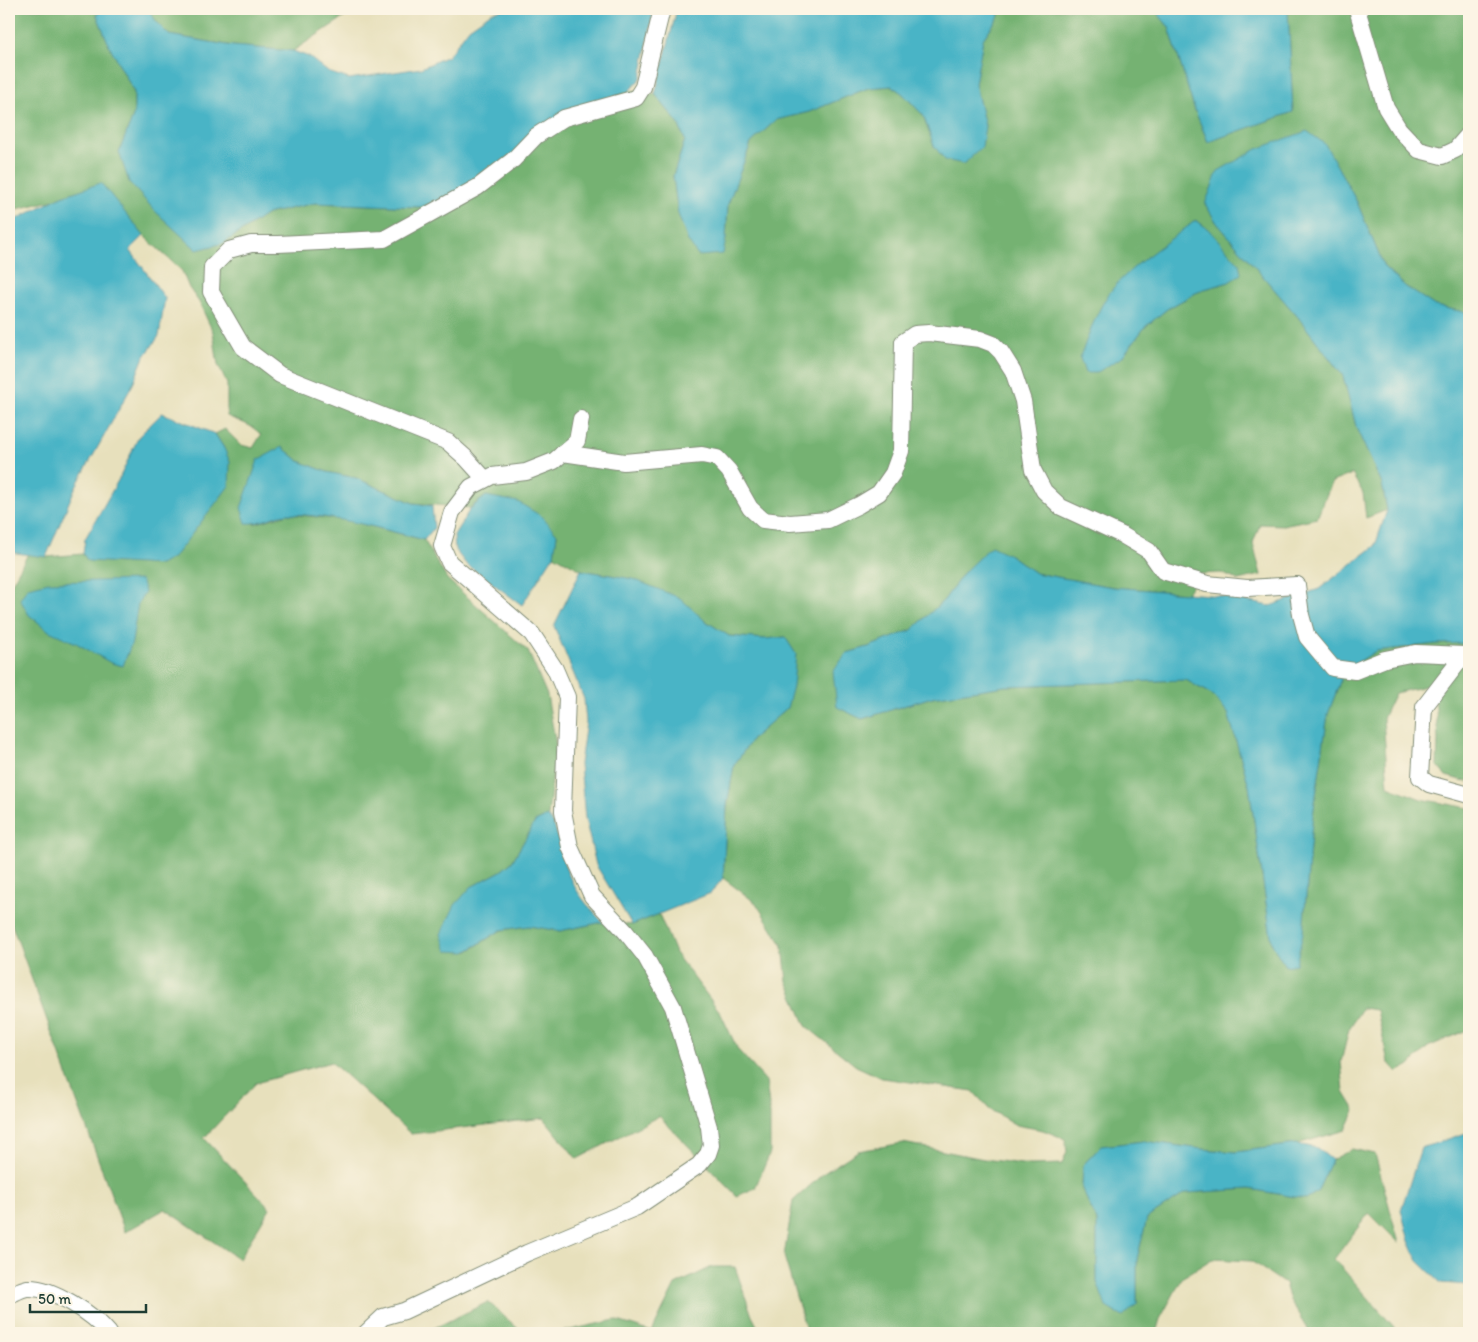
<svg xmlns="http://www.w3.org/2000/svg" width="1478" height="1342" viewBox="0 0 1478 1342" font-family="Itim,sans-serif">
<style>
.forest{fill:#74b272;stroke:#4a7853;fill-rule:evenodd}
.water{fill:#49b4c6;stroke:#34787d}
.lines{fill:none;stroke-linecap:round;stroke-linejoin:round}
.minor-casing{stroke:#838e78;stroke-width:18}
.minor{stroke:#fff;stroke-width:16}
</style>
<rect width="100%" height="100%" fill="#fcf5e5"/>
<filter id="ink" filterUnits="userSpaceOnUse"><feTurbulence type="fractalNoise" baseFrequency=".02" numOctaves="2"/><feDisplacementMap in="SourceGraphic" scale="10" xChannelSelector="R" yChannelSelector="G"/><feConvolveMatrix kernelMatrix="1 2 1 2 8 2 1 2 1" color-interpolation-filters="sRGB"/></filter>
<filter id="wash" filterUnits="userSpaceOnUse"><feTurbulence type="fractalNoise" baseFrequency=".0096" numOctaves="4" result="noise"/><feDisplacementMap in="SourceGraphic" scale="20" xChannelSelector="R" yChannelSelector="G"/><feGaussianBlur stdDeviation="1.12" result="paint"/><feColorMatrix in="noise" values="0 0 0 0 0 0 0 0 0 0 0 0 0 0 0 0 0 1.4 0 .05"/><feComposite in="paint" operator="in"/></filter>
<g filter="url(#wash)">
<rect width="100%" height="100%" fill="#e7e0bc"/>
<g class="forest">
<path d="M9,9H101L97,15L109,45L134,92V114L119,152L224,243L267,214L315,203L420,207L602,102L629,91L655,94L678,123L685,140L673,176L678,213L688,241L726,239L728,204L751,143L776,120L809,112L868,88L892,86L903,94L923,115L934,146L985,126L975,84L983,39L999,16L998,9H1154L1169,27L1194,108L1208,142L1293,112L1288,9H1469V313L1435,306L1406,287L1384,267L1357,202L1325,145L1205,204L1217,223L1298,317L1343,376L1357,430L1382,484L1387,510L1366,518L1363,493L1352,474L1332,482L1317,518L1283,525L1260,524L1253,543L1261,575L1238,580L1221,573L1199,574L1187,593L1113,587L1035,573L1010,555L965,571L944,600L912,630L868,647L847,653L862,719L932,697L1005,686L1186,680L1214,696L1228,713L1249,786L1272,944L1303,933L1312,822L1328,714L1344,671L1376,651L1435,644L1469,643V782L1446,776L1437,766L1438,740L1435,695L1426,686L1395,693L1383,718L1388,786L1421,799L1469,808V1029L1428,1047L1410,1065L1397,1072L1388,1062L1377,1010L1362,1008L1349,1029L1341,1062L1344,1092L1355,1110L1346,1130L1297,1144L1236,1152L1202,1149L1144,1141L1101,1146L1083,1165L1082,1189L1097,1221V1283L1137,1304V1259L1147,1218L1186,1193L1250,1189L1306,1199L1317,1192L1332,1160L1352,1149L1375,1154L1399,1243L1369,1213L1334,1259L1394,1327V1333H1310L1290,1300L1285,1284L1251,1261L1212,1259L1183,1277L1160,1319L1156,1333H807L784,1256L793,1201L824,1173L858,1151L903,1143L984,1159L1030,1165L1062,1164L1067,1152L1065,1139L1043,1130L1016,1125L989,1109L973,1091L882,1078L856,1066L806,1026L787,981L783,946L756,903L723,878L727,806L734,765L753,738L787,708L785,637L765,639L729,636L704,620L633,579L581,570L554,555L557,534L486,496L470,508L413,503L356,478L327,472L299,461L282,447L254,524L288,514L347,520L424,540L447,579L528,651L547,695L556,745L548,816L535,822L512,862L501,871L471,887L467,952L501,930L529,926L560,931L603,922L632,925L659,914L675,953L720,1012L738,1050L766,1081L770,1114V1153L755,1188L737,1196L659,1116L577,1159L544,1118L411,1134L331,1062L256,1083L204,1138L270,1208L239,1259L165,1209L125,1232L9,917V588L28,554L46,557L83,554L88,561L224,448L215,434L225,429L241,445L253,448L261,435C252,424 239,422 227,416V384L218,365L213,332L199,302L189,288L182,271L144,236L54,200L9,211ZM1196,220L1208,229L1229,282L1201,290L1167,309L1145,327L1122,357L1174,238Z"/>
<path d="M148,9H372L349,14L293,51L233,46L169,35L158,24Z"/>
<path d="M712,1267H735L752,1316L761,1333H556L615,1320L652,1332L675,1285Z"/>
<path d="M488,1302L523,1333H424Z"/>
</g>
<g class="water">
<path d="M101,9H148L158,24L169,35L233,46L293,51L309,57L328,72L349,79L421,68L448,56L469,28L492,12L503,9H654L641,78L629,91L602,102L494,168L460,193L420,207L315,203L267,214L224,243L197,250L156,212L129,182L119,152L134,114V92L109,45L97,15Z"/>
<path d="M677,9H998L999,16L983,39L975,84L985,126L982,147L964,164L945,160L934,146L923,115L903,94L892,86L868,88L809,112L776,120L751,143L728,204L726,239L723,254L698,256L688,241L678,214L673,176L685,140L678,123L655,94Z"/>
<path d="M1154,9H1288L1293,112L1208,142L1194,108L1169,27Z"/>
<path d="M1307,131L1325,144L1357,202L1384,267L1406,287L1435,306L1469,313V643L1435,644L1376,651L1344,671L1328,714L1312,822L1303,933L1296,964L1285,966L1272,944L1249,786L1228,713L1214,696L1186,680L1005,686L932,697L862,719L837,707L833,671L847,653L868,647L912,630L944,600L965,571L991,546L1010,555L1035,573L1113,587L1221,596L1270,606L1319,589L1375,546L1387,510L1382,484L1357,430L1343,376L1298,317L1217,223L1205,204L1218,171L1257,149Z"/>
<path d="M101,183L144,236L130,250L165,298L159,336L143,359L133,384L75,488L46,557L9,552V223L62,196Z"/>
<path d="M1196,220L1208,229L1239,263L1241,274L1229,282L1201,290L1167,309L1145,327L1122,357L1096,373H1085L1080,358C1087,338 1095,316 1106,298C1125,268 1169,242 1196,220Z"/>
<path d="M162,413L215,434L224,448L230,462L229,486L174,557L160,565L88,561L83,554L85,539L120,477L139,436Z"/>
<path d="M282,447L299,461L327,472L356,478L413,503L432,506L434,528L424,540C379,528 337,516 291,514C275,513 262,525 246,523L241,508L258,460Z"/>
<path d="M486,496L518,502L541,516L557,534L554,555L522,605L466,564L455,550L454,535L470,509Z"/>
<path d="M581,570L633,579L680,598L704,620L729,636L765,639L785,637L796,654L793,686L787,708L753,738L734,765L727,806L723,878L711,893L632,925L596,865L585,818L580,764L586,722L584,699L554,626Z"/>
<path d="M141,580L145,592L138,603L132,642L123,666L111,663L76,643L49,631L29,615L20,599L28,587L49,582Z"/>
<path d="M548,816C561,832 559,854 567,871C575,891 588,907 603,922L560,931L529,926L501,930L466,952L447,951L441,934L455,905L471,887L501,871L512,862L535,822Z"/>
<path d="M1469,1132V1285L1441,1283L1418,1261L1409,1241L1401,1210L1421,1148Z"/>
<path d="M1144,1141L1202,1149L1236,1152L1297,1144L1317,1148L1332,1160L1317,1192L1306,1199L1250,1189L1186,1193L1147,1218L1137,1259V1304L1123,1317L1106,1307L1097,1282V1221L1082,1189L1083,1165L1101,1146Z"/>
</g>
</g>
<g filter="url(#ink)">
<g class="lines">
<g class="minor-casing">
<g id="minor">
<path d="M1357,9L1386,108L1399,129L1419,150L1442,156L1455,150L1469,134"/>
<path d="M563,453L624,462L702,455L717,458L729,471L750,508L763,520L790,523L828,520L859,505L879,493L893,473L901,451L903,342L915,334L929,333L980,339L993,344L1001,352L1013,371L1023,401L1033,470L1044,491L1061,507L1122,535L1149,551L1163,571L1207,584L1247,588L1297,585V586"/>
<path d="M485,479L466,458L448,442L280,375L243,347L211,292L212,267L229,250L251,244H278L384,239L478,187L513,160L536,136L564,118L636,98L643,87L662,9"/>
<path d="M1297,585L1301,615L1307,637L1333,668L1355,671L1385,659L1415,653L1464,655"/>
<path d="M1464,655L1424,707L1420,777L1429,784L1469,795"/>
<path d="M9,1295C14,1293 22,1289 27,1288C52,1286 94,1315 109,1333"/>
<path d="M366,1333L383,1317L404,1311L527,1253L637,1207L699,1165L708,1154L711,1145L709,1127L673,1007L645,956L625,931L592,896L570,847L563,811L567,697L555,669L532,634L449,562L442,546L452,512L471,487L492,476L526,472L554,461L577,441L581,419"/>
</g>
</g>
<use href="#minor" class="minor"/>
</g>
</g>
<rect width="1478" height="1342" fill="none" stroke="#fcf5e5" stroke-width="30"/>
<path d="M30 1304v8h116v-8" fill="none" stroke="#1f3d34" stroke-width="2.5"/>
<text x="38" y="1304" font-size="15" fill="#1f3d34" stroke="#fcf5e5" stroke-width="4" paint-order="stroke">50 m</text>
</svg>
